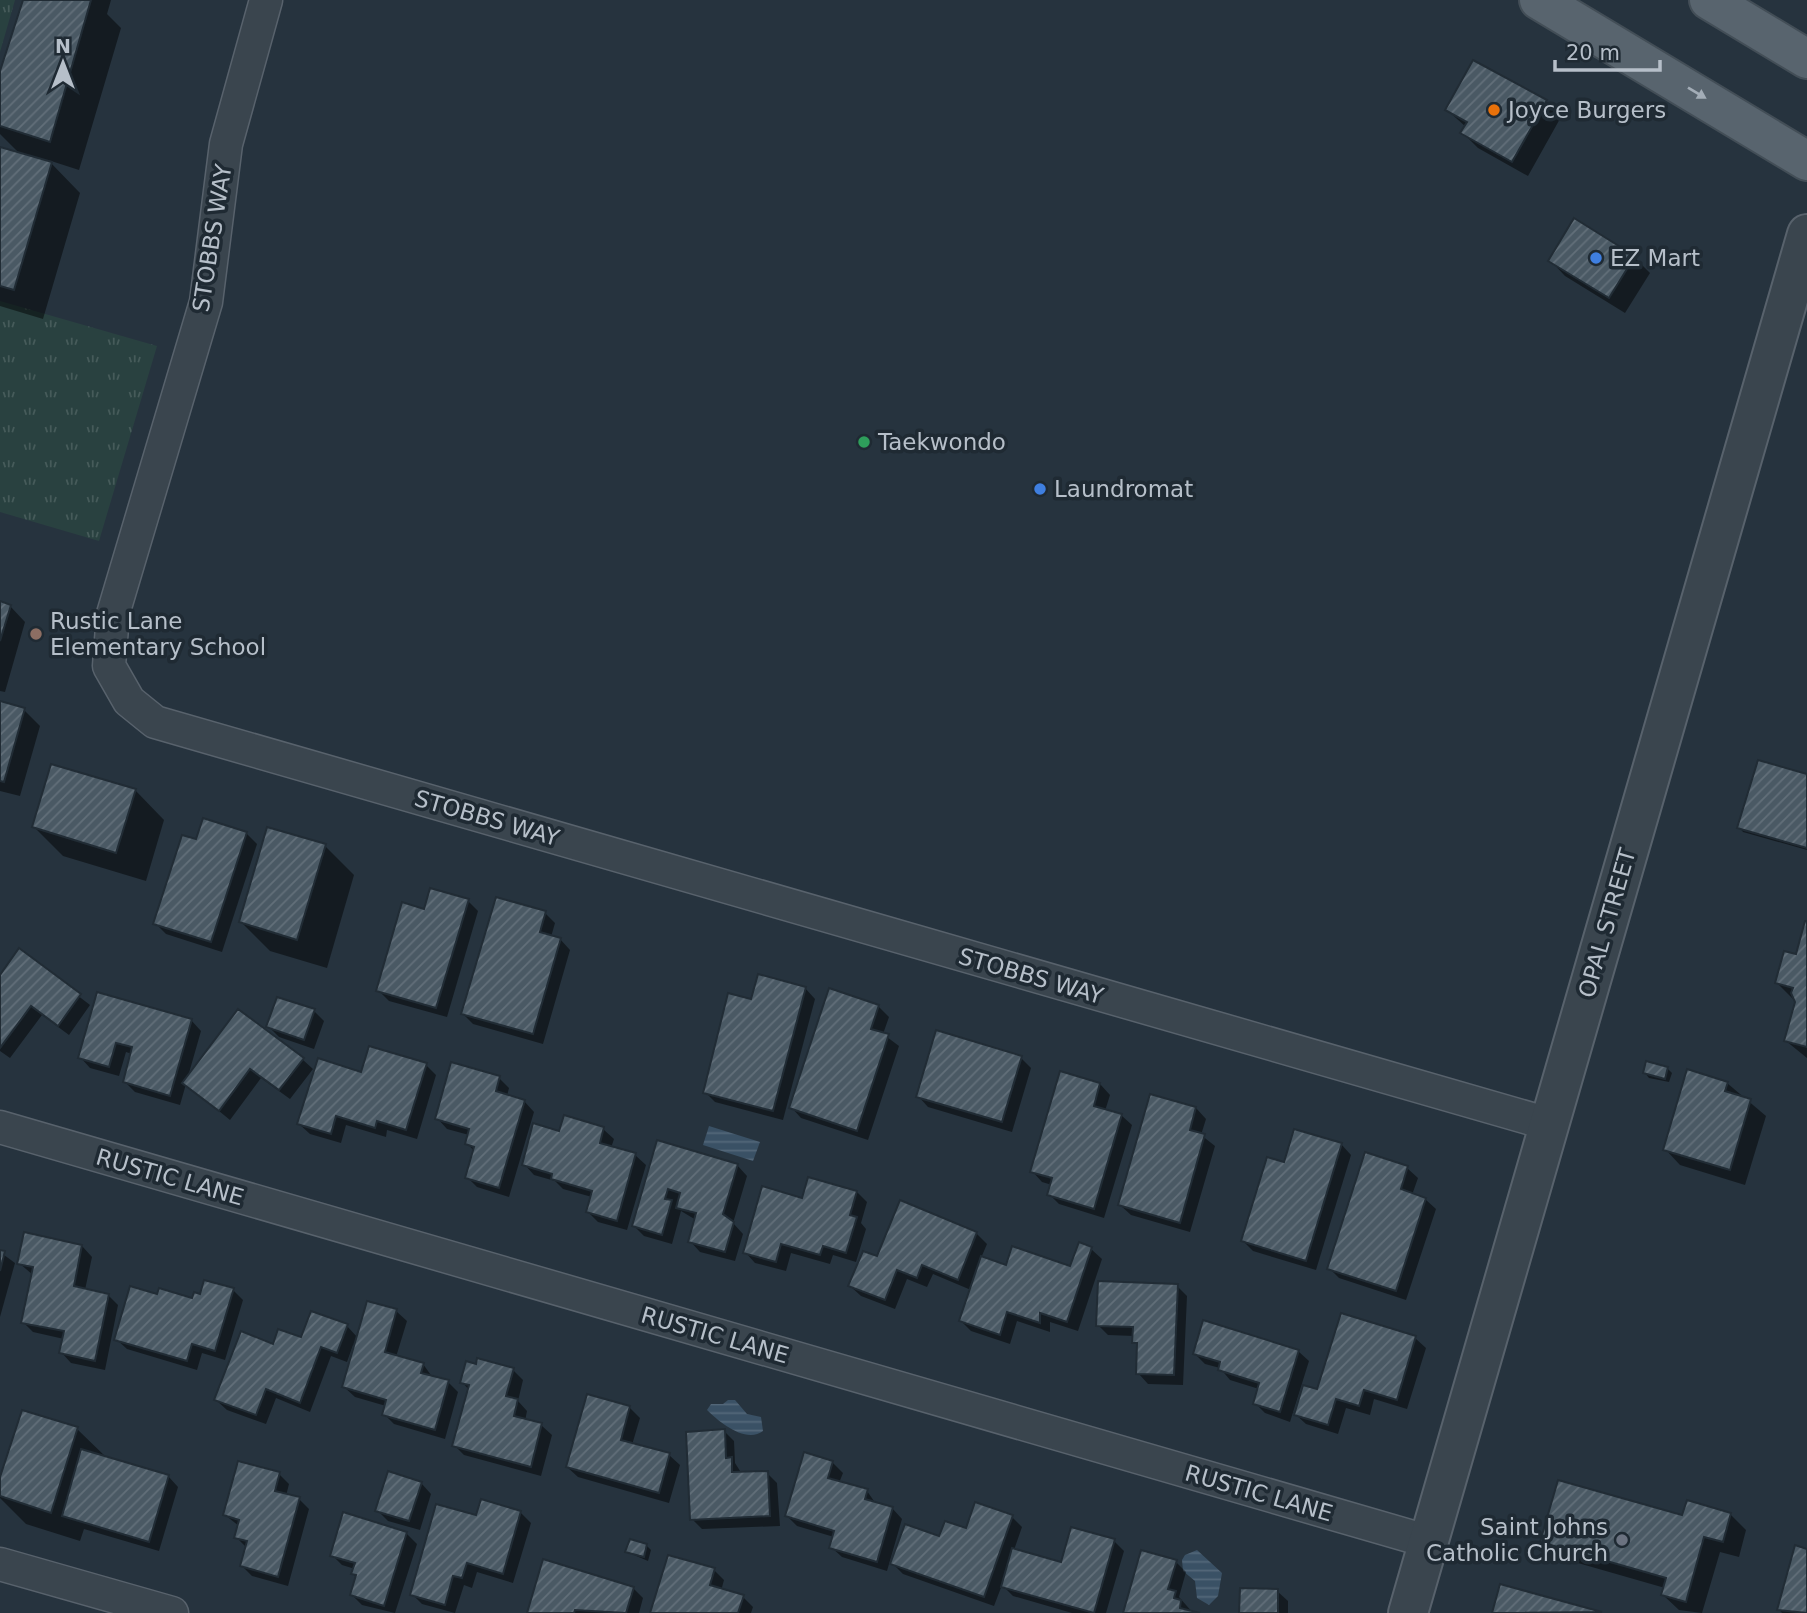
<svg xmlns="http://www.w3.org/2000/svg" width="1807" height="1613" viewBox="0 0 1807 1613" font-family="'DejaVu Sans',sans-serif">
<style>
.grass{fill:url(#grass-tufts)}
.water{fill:url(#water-rules)}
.shadow{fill:#0007}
.building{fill:url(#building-hatch);stroke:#212c35;stroke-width:2}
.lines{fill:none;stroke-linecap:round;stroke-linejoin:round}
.minor-casing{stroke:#58626c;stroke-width:35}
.tertiary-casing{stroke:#58626c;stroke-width:42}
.primary-casing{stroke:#434e57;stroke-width:42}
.minor{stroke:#3a454e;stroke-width:32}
.tertiary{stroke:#3a454e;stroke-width:38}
.primary{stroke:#58646e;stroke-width:38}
.oneway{fill:#a3adb7}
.food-dot{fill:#e8710a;stroke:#1f2a33;stroke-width:2.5}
.shop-dot{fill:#3f7fe0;stroke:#1f2a33;stroke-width:2.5}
.leisure-dot{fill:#2e9e5b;stroke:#1f2a33;stroke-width:2.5}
.education-dot{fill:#8d6e63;stroke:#1f2a33;stroke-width:2.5}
.worship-dot{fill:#6b7280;stroke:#1f2a33;stroke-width:2.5}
.labels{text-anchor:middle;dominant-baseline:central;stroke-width:7;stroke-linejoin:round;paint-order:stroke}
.poi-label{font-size:23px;fill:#b6bfc9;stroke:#1f2a33;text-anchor:start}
.street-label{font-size:23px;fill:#b6bfc9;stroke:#1f2a33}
</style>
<defs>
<pattern id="grass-tufts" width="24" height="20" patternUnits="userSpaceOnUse" patternTransform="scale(1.75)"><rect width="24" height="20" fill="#294140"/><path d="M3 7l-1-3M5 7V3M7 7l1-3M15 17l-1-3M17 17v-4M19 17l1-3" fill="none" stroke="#465b5a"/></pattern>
<pattern id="water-rules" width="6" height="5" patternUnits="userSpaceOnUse" patternTransform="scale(1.75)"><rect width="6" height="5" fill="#3a5165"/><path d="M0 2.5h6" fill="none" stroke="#54687a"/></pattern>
<pattern id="building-hatch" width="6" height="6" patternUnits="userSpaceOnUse" patternTransform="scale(1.75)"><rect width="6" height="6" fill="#4a5964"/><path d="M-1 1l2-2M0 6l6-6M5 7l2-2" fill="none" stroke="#626f79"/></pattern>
</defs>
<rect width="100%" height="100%" fill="#26333e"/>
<g class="grass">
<path d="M0,0H15L0,52Z"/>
<path d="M0,301L157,346L99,541L0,512Z"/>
</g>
<g class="water">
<path d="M709,1126L760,1142L753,1161L703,1145Z"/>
<path d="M728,1400H735L747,1414L761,1417L763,1431C746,1444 719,1422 707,1410L711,1404H723Z"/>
<path d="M1197,1550L1222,1573L1218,1596L1209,1605L1197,1598L1195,1581L1183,1571L1182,1560L1185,1555Z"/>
</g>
<g class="shadow">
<path d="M25,0H111L107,14L121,28L79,170L48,160L80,193L43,319L0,306V148L20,154L0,134V77Z"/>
<path d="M1546,101L1561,117L1528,176L1478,148L1463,133L1466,127L1447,110Z"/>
<path d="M1575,220L1634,257L1650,273L1625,313L1565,276L1550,260Z"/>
<path d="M0,603L10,606L25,622L5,692L0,691Z"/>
<path d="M0,703L24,710L40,726L20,796L0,791Z"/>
<path d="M1807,776V850L1743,832L1739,827Z"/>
<path d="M135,790L164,820L146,881L63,856L34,827Z"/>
<path d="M246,833L257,844L222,952L166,934L155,923L197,842Z"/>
<path d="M325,846L354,875L327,968L270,951L241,922Z"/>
<path d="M468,901L478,911L447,1017L389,1001L378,990Z"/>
<path d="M545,913L555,923L551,937L560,939L570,950L543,1044L473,1024L463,1014Z"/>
<path d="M1807,923V1058L1786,1041L1796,1002L1777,983L1797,956Z"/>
<path d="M20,951L90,1005L69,1035L42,1015L10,1058L0,1051V978Z"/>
<path d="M805,988L815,999L783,1120L715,1102L705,1092L753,1001Z"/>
<path d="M98,994L191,1020L201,1031L187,1080L302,1059L313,1069L290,1099L261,1078L230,1120L186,1084L180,1105L135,1092L125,1082L132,1054L126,1052L119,1076L90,1068L80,1057Z"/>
<path d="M878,1006L889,1017L883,1034L899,1046L868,1140L801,1118L791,1107Z"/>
<path d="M314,1011L324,1021L314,1049L279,1037L268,1026Z"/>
<path d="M1021,1058L1031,1068L1012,1132L928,1107L918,1096Z"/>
<path d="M426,1065L436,1075L417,1139L387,1130L386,1137L346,1125L341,1143L310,1134L299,1124Z"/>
<path d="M1667,1068L1672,1073L1669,1082L1649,1078L1645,1073Z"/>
<path d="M499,1078L509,1088L507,1096L524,1101L534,1112L509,1197L477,1187L467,1177L474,1151L467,1143L469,1135L447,1129L437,1118Z"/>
<path d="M1727,1083L1766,1116L1745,1185L1680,1165L1665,1149Z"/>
<path d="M1100,1084L1110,1095L1105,1111L1121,1115L1132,1125L1104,1218L1059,1204L1049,1194L1052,1185L1042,1182L1032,1171Z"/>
<path d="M1196,1108L1206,1119L1201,1135L1215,1146L1190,1232L1131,1215L1120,1205Z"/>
<path d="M603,1129L614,1139L611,1148L635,1155L646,1165L627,1230L598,1222L588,1212L592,1197L563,1189L555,1181L534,1175L524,1164L560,1133Z"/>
<path d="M658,1143L737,1165L747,1176L733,1223L743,1234L735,1261L700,1252L690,1241L696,1220L681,1211L672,1244L644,1236L634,1226Z"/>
<path d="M1341,1144L1351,1155L1316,1270L1253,1251L1243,1241L1285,1164Z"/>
<path d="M1407,1168L1418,1178L1412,1195L1425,1199L1436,1209L1406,1300L1339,1278L1329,1268Z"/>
<path d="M857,1192L867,1202L861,1223L866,1229L856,1262L833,1255L830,1264L791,1253L786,1271L755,1263L745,1252L803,1200Z"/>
<path d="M976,1233L987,1244L981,1258L1007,1267L1071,1268L1091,1249L1102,1259L1078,1331L1050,1322V1332L1017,1321L1010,1344L971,1331L961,1321L971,1290L933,1274L927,1287L907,1279L895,1309L861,1296L850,1286L878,1259Z"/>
<path d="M82,1246L92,1257L85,1290L108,1295L118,1305L105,1370L71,1363L61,1352L64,1339L33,1332L23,1322L33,1275L19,1263Z"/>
<path d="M0,1252L15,1263L0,1317Z"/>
<path d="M1177,1286L1187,1296L1183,1385L1148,1384L1138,1373L1139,1347L1134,1336L1108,1335L1098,1325Z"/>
<path d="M233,1290L243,1300L225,1360L202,1353L197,1370L127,1349L116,1339L193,1300Z"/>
<path d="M396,1311L407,1321L396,1357L423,1364L433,1378L448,1382L458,1392L445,1439L394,1424L384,1414L386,1406L355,1397L344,1387L356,1346L353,1345L347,1362L331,1356L310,1412L276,1398L266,1424L227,1410L216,1400L274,1346L347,1326L358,1338Z"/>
<path d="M1415,1338L1426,1348L1407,1409L1374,1399L1370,1415L1346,1408L1338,1434L1306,1424L1293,1412L1296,1413L1318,1391Z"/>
<path d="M1298,1351L1309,1361L1290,1422L1265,1413L1255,1403L1259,1389L1230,1380L1220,1368L1205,1364L1195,1354Z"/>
<path d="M513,1370L523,1380L518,1401L527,1411L525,1421L541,1425L552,1435L541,1476L464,1455L454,1445L469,1390L462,1382Z"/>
<path d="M630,1408L640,1418L632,1445L669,1455L680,1465L669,1503L578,1477L567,1467Z"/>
<path d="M77,1429L107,1458L168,1476L178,1487L159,1551L84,1529L80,1541L26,1524L0,1498V1482Z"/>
<path d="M724,1431L734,1441L735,1463L742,1474L767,1473L777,1483L780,1526L702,1529L692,1519Z"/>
<path d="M832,1462L843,1473L839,1483L867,1491L876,1504L892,1508L902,1519L887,1571L842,1557L831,1547L834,1537L797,1526L787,1516Z"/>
<path d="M279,1474L289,1484L286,1496L299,1499L309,1509L288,1586L252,1576L242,1566L247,1548L236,1537L239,1526L225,1515Z"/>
<path d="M421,1483L431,1494L420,1530L388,1521L377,1510Z"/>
<path d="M1688,1503L1731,1515L1746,1530L1739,1557L1720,1552L1702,1613L1679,1610L1663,1595L1665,1588L1557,1557L1542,1542L1684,1518Z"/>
<path d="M520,1512L531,1523L513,1583L477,1572L472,1588L464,1585L455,1613L422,1604L412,1594L477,1517Z"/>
<path d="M1012,1517L1022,1527L1014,1550L1062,1564L1114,1541L1124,1551L1106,1613H1072L1013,1596L1002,1585L994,1606L903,1574L892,1563L941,1539Z"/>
<path d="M406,1533L417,1544L395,1613L362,1605L352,1595L357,1578L353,1574L355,1569L342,1565L332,1555Z"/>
<path d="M647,1546L651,1550L648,1561L627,1552Z"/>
<path d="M1807,1550V1613H1782L1779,1609Z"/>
<path d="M1176,1562L1186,1572L1179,1597L1193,1613H1125Z"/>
<path d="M714,1570L724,1580L721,1591L743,1597L753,1607L751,1613H652Z"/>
<path d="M1501,1586L1601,1613H1494Z"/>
<path d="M633,1588L643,1598L639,1613H529Z"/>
<path d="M1277,1591L1288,1601V1613H1241Z"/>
</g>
<g class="building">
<path d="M23,0H91L50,142L0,126V71Z"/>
<path d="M1473,60L1547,100L1512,162L1460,133L1467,122L1445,110Z"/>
<path d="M0,147L52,162L14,290L0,286Z"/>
<path d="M1574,218L1635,256L1609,298L1548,261Z"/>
<path d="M0,601L11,605L0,641Z"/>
<path d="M0,701L25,708L4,782L0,781Z"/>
<path d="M1758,760L1807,774V848L1737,828Z"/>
<path d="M51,764L136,789L116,853L32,827Z"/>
<path d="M203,818L247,832L211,942L153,924L182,835L196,839Z"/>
<path d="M267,827L326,844L297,940L239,922Z"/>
<path d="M430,888L469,899L436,1008L376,991L402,902L424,909Z"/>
<path d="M496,897L546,911L540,932L561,938L533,1034L461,1014Z"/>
<path d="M1805,921H1807V1047L1784,1041L1795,1002L1791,993L1793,988L1775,983L1784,951L1796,954Z"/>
<path d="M19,948L81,994L58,1026L31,1006L0,1048V975Z"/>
<path d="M758,974L806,987L773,1111L703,1093L728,993L751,999Z"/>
<path d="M829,988L879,1005L871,1029L889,1034L857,1131L789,1108Z"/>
<path d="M97,992L192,1019L170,1096L123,1082L132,1047L116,1043L109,1067L78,1058Z"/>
<path d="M277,997L315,1009L304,1040L266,1027Z"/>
<path d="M238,1009L304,1058L279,1090L250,1069L219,1111L182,1083Z"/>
<path d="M936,1030L1022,1056L1002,1122L916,1097Z"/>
<path d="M369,1046L427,1063L406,1130L377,1121L375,1128L336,1116L331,1134L297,1124L318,1058L361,1072Z"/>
<path d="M1646,1061L1668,1067L1665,1079L1643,1073Z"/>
<path d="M451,1062L500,1076L496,1091L525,1100L499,1188L465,1178L474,1147L465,1144L469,1129L435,1119Z"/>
<path d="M1687,1069L1728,1082L1725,1091L1751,1099L1730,1170L1663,1150Z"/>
<path d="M1060,1071L1100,1083L1094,1106L1122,1114L1094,1209L1047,1195L1052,1178L1030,1172Z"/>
<path d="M1150,1094L1196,1107L1190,1130L1205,1134L1180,1223L1118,1205Z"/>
<path d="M564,1115L604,1127L600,1143L636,1153L617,1221L586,1212L592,1191L551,1179L552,1174L522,1165L533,1123L559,1131Z"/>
<path d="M1294,1129L1342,1143L1306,1261L1241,1241L1267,1157L1284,1162Z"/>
<path d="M657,1140L738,1164L723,1214L734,1222L725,1252L688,1242L696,1213L676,1208L680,1193L668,1189L665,1199L672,1200L662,1235L632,1226Z"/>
<path d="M1365,1152L1408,1166L1401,1189L1426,1198L1396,1291L1327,1269Z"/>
<path d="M808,1177L857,1191L850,1215L857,1217L846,1253L823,1246L820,1255L781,1244L776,1262L743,1253L762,1186L802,1198Z"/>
<path d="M900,1200L977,1232L958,1280L922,1265L917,1278L897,1270L885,1300L848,1286L863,1251L877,1256Z"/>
<path d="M24,1232L82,1245L74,1286L109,1294L95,1361L59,1353L64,1331L21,1323L33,1267L17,1264Z"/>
<path d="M1079,1242L1092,1247L1067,1322L1040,1313V1323L1007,1312L1000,1335L959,1321L981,1256L1006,1265L1012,1246L1070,1266Z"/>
<path d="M0,1250L5,1251L0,1271Z"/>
<path d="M204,1280L234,1288L215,1351L192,1344L187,1361L114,1340L130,1286L157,1294L159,1288L192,1298L194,1292L200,1294Z"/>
<path d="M1098,1281L1178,1284L1174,1375L1136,1374L1137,1343H1132L1133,1327L1096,1326Z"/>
<path d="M367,1301L397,1309L385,1352L424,1363L421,1373L449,1380L435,1430L382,1415L386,1400L342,1387Z"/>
<path d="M311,1311L348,1324L337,1353L321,1347L300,1403L266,1389L256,1415L214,1400L241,1331L273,1344L278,1329L301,1337Z"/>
<path d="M1341,1313L1416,1336L1397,1400L1364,1390L1359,1406L1336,1399L1328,1425L1294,1415L1303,1385L1317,1389Z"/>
<path d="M1203,1320L1299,1350L1280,1412L1253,1404L1259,1383L1218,1370L1220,1362L1193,1354Z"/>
<path d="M477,1358L514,1368L506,1396L518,1399L514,1416L542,1423L531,1467L452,1446L469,1385L460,1383L466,1361L476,1364Z"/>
<path d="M587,1394L630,1406L621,1440L670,1453L659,1493L566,1467Z"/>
<path d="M22,1410L78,1427L51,1513L0,1496V1477Z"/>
<path d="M725,1429L726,1458L732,1457V1472L768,1471L770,1516L690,1520L686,1432Z"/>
<path d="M81,1449L169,1475L149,1542L62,1516Z"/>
<path d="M804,1452L833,1461L828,1478L868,1489L865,1499L893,1507L877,1562L829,1548L834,1531L785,1516Z"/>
<path d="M238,1461L280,1472L275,1491L300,1497L278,1577L240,1566L247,1541L234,1538L239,1520L223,1515Z"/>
<path d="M388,1471L422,1482L409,1521L375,1511Z"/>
<path d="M1558,1480L1682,1515L1687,1500L1731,1513L1723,1542L1704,1537L1686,1602L1661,1595L1666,1578L1540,1542Z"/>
<path d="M481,1499L521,1511L503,1574L467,1563L462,1578L453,1576L445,1605L410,1595L436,1504L476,1515Z"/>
<path d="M975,1502L1013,1515L984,1597L890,1564L905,1524L939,1536L945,1521L966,1528Z"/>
<path d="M343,1512L407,1532L384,1606L350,1595L356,1575L351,1574L355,1563L330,1556Z"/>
<path d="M1071,1527L1115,1539L1094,1613L1001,1587L1012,1548L1061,1562Z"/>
<path d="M630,1539L647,1544L644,1557L625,1552Z"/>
<path d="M1795,1545L1807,1549V1613L1777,1610Z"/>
<path d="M1141,1550L1177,1560L1168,1589L1176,1591L1174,1598L1181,1600L1180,1608L1200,1613H1123Z"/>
<path d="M668,1555L715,1568L710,1585L744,1595L738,1613H650Z"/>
<path d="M543,1559L634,1587L626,1613L575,1610L574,1613H527Z"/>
<path d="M1500,1584L1602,1612L1492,1613Z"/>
<path d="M1240,1588L1278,1589V1613H1239Z"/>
</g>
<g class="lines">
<g class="minor-casing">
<g id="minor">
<path d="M266,0L226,144L206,302L113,614L109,666L129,701L155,722L1549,1124"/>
<path d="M0,1127L1430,1542"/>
<path d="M0,1564L172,1613"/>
</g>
</g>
<g class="tertiary-casing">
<path id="tertiary" d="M1408,1613L1807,234"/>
</g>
<g class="primary-casing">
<g id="primary">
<path d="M1539,0L1807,161"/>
<path d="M1709,0L1807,59"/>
</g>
</g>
<use href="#minor" class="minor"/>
<use href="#tertiary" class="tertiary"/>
<use href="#primary" class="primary"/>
</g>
<defs><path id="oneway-solid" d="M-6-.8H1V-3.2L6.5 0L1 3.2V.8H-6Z" transform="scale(1.75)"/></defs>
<use class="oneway" href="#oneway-solid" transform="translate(1697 93) rotate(31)"/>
<circle class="food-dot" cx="1494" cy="110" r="7"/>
<g class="shop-dot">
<circle cx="1596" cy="258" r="7"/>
<circle cx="1040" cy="489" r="7"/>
</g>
<circle class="leisure-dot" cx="864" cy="442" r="7"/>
<circle class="education-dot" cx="36" cy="634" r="7"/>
<circle class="worship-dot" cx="1622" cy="1540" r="7"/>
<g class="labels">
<g class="poi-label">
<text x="1508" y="110">Joyce Burgers</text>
<text x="1610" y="258">EZ Mart</text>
<text x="878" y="442">Taekwondo</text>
<text x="1054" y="489">Laundromat</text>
<text x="50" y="621">Rustic Lane<tspan x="50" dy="26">Elementary School</tspan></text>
<text x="1608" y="1527" text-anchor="end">Saint Johns<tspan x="1608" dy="26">Catholic Church</tspan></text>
</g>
<g class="street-label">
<text transform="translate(212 238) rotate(-81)">STOBBS WAY</text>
<text transform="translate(487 818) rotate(16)">STOBBS WAY</text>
<text transform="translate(1607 923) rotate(-74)">OPAL STREET</text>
<text transform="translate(1031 976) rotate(16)">STOBBS WAY</text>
<text transform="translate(170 1177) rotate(16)">RUSTIC LANE</text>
<text transform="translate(715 1335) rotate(16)">RUSTIC LANE</text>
<text transform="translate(1259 1493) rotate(16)">RUSTIC LANE</text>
</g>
</g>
<g transform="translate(63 63)" stroke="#1f2a33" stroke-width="5" paint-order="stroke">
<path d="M0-5L12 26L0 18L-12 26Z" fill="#b6bfc9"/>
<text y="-10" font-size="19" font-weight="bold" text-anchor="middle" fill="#b6bfc9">N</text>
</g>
<path d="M1555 60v10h105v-10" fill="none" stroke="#b6bfc9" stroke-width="3.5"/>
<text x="1566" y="60" font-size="21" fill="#b6bfc9" stroke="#1f2a33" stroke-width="5" paint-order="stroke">20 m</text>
</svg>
